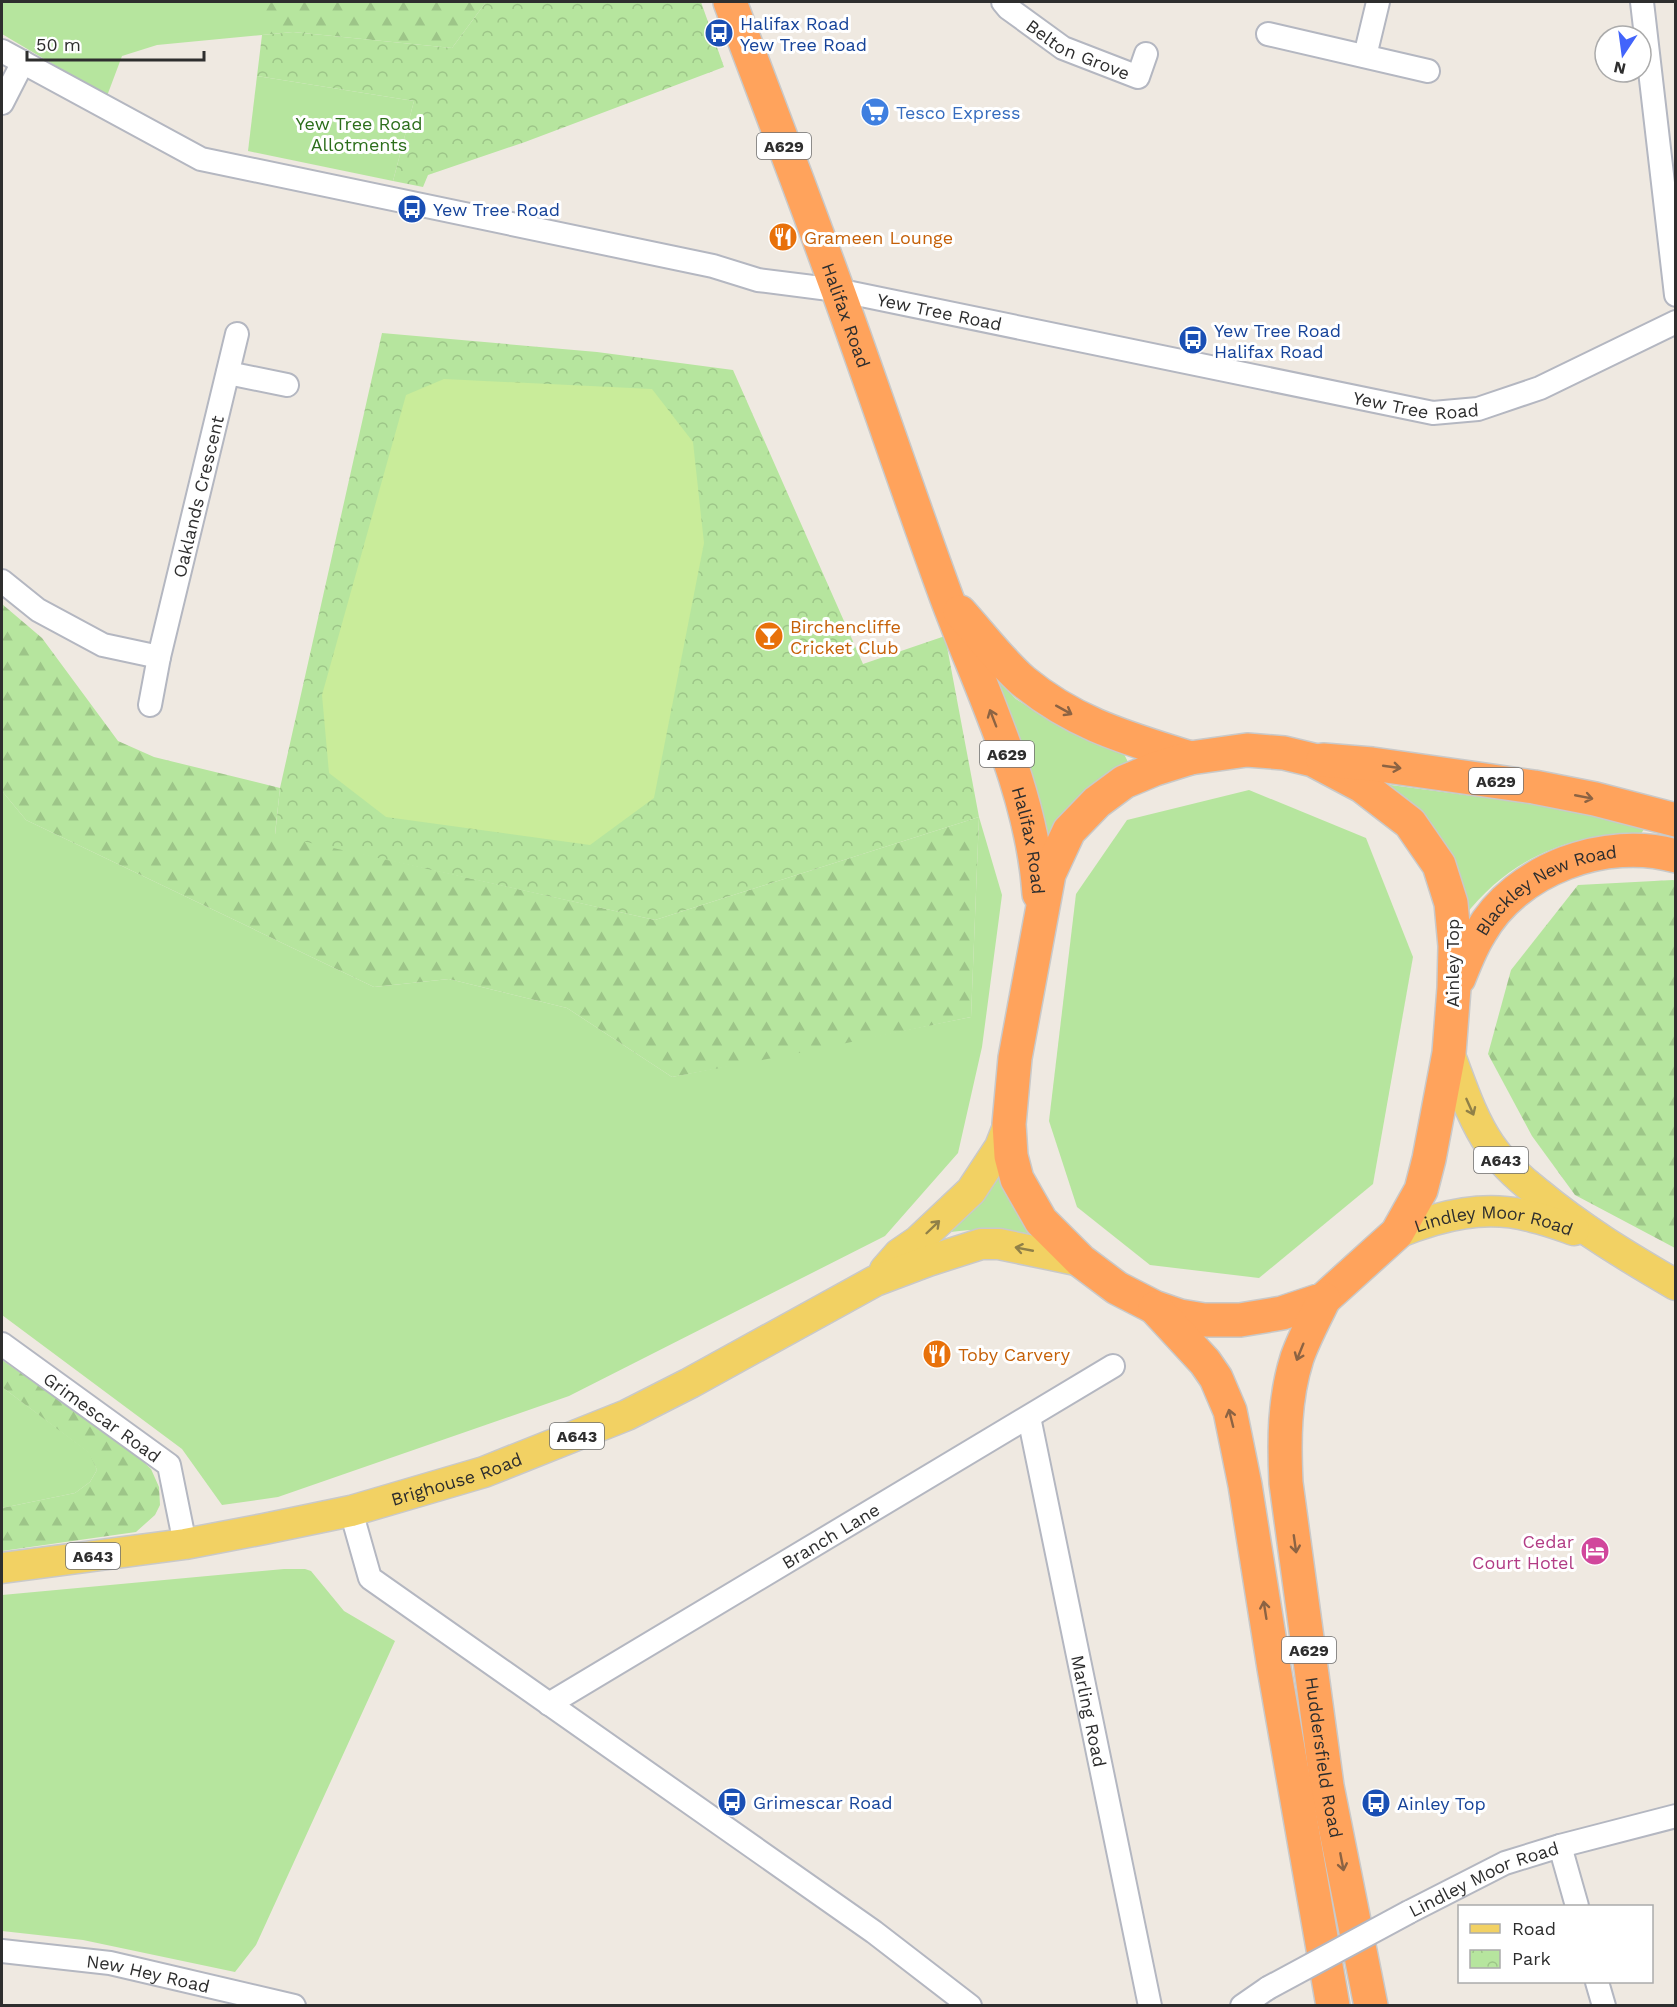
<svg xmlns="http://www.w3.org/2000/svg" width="1677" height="2007" viewBox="0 0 1677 2007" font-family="'Work Sans',sans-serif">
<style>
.grass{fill:#b6e59e}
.forest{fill:url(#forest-firs)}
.park{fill:url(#park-crowns)}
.pitch{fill:#c9ec9a}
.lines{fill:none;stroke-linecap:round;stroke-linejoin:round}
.minor-casing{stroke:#b4b7c1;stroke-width:26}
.major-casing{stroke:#c9c9c9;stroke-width:33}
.highway-casing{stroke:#c9c9c9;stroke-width:36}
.minor{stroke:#fff;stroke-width:22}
.major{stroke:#f2d163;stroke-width:30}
.highway{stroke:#ffa35c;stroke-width:33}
.minor-bridge-casing{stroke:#b4b7c1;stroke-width:26;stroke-linecap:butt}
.minor-bridge{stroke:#fff;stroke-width:22}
.oneway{stroke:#8c6343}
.oneway2{stroke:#908048}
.labels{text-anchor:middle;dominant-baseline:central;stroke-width:6;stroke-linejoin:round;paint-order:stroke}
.shield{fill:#fff;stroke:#6d6d6d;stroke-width:1.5}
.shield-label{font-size:16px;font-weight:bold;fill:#2e2e2e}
.transit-label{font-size:18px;fill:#164399;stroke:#fff;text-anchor:start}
.street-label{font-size:18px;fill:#2e2e2e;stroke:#fff}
.shop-label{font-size:18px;fill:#366cbe;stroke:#fff;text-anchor:start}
.park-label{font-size:18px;fill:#2c6e1b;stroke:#fff}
.food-label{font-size:18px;fill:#c56008;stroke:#fff;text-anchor:start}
.hotel-label{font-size:18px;fill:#b23c85;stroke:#fff;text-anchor:end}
</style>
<defs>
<pattern id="forest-firs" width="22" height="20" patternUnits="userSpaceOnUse" patternTransform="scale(1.5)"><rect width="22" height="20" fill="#b6e59e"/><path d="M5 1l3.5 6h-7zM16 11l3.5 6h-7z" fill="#9dc588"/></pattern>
<pattern id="park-crowns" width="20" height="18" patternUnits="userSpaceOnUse" patternTransform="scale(1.5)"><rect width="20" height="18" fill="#b6e59e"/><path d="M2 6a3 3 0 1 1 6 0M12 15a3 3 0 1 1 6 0" fill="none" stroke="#9dc588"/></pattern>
</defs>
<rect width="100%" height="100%" fill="#efe9e1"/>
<g class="grass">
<path d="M2,2H262V35L157,45L122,56L107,96L2,34Z"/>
<path d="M257,76L414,101L393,181L248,151Z"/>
<path d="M988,671L1016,699L1052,722L1122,750L1130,766L1048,846Z"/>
<path d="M1383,784L1570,809L1647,825L1640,835C1623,836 1603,834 1585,839C1534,851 1496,876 1464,917Z"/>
<path d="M1249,790L1366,838L1413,957L1373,1184L1259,1278L1150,1265L1077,1207L1049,1121L1076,894L1127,820Z"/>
<path d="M2,791L26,820L374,987L449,979L567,1008L672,1077L971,1017L979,817L1002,895L982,1047L958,1153L885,1236L569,1396L278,1497L222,1505L182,1449L2,1315Z"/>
<path d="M1005,1162L1038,1235C1008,1230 981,1228 951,1232Z"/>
<path d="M2,1387L90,1453L97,1470L90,1482L75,1493L2,1508Z"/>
<path d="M284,1569H305L311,1571L344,1611L395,1641L256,1945L235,1972L83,1940L2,1931V1595Z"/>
</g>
<g class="forest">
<path d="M262,2H486L452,48L293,32L262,35Z"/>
<path d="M2,604L42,638L118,741L154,757L280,788L275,834L655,920L979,817L971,1017L789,1055L672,1077L567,1008L449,979L374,987L26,820L2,791Z"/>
<path d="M1673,880L1676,881L1675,1248L1575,1195L1532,1136L1488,1054L1511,970L1578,885Z"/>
<path d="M2,1360L133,1452L151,1469L159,1487L160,1505L155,1515L136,1532L2,1551V1508L75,1493L90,1482L97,1470L89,1453L2,1387Z"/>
</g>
<g class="park">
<path d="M486,2H701L724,67L525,142L428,175L423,187L393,181L414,101L257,76L262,35L293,32L452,48Z"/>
<path d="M382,333L597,352L733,370L863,664L945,636L979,817L655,920L275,835L280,788Z"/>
</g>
<path class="pitch" d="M444,379L652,389L693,442L704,543L654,798L590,845L386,817L329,773L322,695L406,395Z"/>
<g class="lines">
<g class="minor-casing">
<g id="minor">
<path id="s1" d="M1003,2L1008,8L1063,48L1138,77L1146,54"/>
<path d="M1642,2L1676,295"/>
<path d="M1268,34L1428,71"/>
<path id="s2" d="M2,51L201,159L713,266L758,280L837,290L1433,413L1478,409L1540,388L1676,322"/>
<path d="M1365,56L1378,2"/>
<path d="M2,103L23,62"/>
<path d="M228,373L287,385"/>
<path d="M2,581L38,610L103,645L159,657"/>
<path id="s3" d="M150,705L159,657L237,334"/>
<path id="s4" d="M2,1344L169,1465L185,1544"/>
<path id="s5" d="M1029,1417L1150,2006"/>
<path d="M351,1511L370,1578L874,1932L970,2006"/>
<path id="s6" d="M549,1704L1113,1366"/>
<path d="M1560,1846L1577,1906"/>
<path id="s7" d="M1409,1912L1505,1863L1560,1846L1676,1816"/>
<path id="s8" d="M2,1951L110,1963L294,2006"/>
<path d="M1597,1982L1604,2006"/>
<path d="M1242,2006L1268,1988"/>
</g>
</g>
<g class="major-casing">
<g id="major">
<path d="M1449,1053C1461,1084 1471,1117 1490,1145C1503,1164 1520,1179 1538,1193C1581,1229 1628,1257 1676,1285"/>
<path id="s9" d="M1397,1233C1441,1215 1486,1204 1533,1217C1547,1220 1560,1225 1574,1230"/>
<path d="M885,1270L899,1254L918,1241L971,1191L1000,1147L1009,1124"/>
<path id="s10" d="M2,1568L185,1544L264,1529L351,1511L484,1472L627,1415L690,1383L875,1281L928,1261L981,1244H999L1081,1261"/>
</g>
</g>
<g class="highway-casing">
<g id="highway">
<path id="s11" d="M730,2C766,98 803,194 838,291C875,393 909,495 946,596C982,693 1032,790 1039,894"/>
<path d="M960,612C980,634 1001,662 1023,681C1075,724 1127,738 1190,758"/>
<path d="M1247,750L1284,753L1313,760L1362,786L1410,823L1439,865L1451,903L1455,946L1454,988L1449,1053L1429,1159L1421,1190L1397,1233L1324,1299L1282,1313L1240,1320H1204L1180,1316L1154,1307L1117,1288L1081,1261L1041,1221L1017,1179L1011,1156L1009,1124L1015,1058L1049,874L1069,831L1097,802L1124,782L1155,769L1190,758Z"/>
<path d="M1323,760L1372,764L1534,787L1595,799L1676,820"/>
<path id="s12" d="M1459,978C1465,963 1471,947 1480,933C1516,869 1606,836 1676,856"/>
<path id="s13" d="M1324,1299C1315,1318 1304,1338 1297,1358C1284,1399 1284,1441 1286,1483L1327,1786L1371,2006"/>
<path d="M1155,1308L1205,1362L1216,1378L1230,1411L1245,1485L1274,1668L1333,2006"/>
</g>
</g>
<use href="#minor" class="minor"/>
<use href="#major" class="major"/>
<use href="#highway" class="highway"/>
<g class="minor-bridge-casing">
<path id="minor-bridge" d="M1268,1988L1409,1912"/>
</g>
<use href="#minor-bridge" class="minor-bridge"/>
</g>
<defs><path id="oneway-shaft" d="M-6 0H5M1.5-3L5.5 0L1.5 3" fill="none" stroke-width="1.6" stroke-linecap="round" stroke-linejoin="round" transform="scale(1.5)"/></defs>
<g class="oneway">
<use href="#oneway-shaft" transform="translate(1064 710) rotate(29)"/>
<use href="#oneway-shaft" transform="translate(993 718) rotate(-111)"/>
<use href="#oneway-shaft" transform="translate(1392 767) rotate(8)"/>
<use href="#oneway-shaft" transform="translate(1584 797) rotate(11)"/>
<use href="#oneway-shaft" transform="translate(1300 1352) rotate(112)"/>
<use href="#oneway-shaft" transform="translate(1231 1418) rotate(-104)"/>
<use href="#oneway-shaft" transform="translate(1295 1544) rotate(82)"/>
<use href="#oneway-shaft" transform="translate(1265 1610) rotate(-99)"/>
<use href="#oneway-shaft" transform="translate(1342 1862) rotate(79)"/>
</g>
<g class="oneway2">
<use href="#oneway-shaft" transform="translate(1470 1107) rotate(66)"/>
<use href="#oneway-shaft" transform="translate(933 1227) rotate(-44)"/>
<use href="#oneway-shaft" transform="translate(1024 1249) rotate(-169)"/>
</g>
<defs>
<g id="bus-disc" transform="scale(1.5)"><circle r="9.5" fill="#1a4fb4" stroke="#fff"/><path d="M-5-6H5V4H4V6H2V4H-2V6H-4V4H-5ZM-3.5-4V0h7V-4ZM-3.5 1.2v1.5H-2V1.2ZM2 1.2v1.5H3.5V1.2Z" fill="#fff"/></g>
<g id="supermarket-disc" transform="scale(1.5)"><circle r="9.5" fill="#3f7fe0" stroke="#fff"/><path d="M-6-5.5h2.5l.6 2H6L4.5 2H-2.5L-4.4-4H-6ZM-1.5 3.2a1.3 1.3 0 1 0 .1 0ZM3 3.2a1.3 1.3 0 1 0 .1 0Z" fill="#fff"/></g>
<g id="restaurant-disc" transform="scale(1.5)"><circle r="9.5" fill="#e8710a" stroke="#fff"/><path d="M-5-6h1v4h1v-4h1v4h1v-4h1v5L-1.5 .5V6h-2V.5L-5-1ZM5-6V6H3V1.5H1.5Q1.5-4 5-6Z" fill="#fff"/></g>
<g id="bar-disc" transform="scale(1.5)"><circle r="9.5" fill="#e8710a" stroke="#fff"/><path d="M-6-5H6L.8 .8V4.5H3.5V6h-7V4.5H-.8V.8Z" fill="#fff"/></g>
<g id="hotel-disc" transform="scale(1.5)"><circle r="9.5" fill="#d1479c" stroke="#fff"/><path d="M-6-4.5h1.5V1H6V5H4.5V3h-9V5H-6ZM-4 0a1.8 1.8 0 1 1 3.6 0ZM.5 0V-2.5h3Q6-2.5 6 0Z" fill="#fff"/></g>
</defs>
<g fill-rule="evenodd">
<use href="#bus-disc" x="719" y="33"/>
<use href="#supermarket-disc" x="875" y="112"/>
<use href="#bus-disc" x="412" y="209"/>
<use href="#restaurant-disc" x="783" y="237"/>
<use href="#bus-disc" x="1193" y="340"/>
<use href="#bar-disc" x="769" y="636"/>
<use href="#restaurant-disc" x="937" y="1354"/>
<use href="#hotel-disc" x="1595" y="1551"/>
<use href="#bus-disc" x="732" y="1802"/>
<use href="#bus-disc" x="1376" y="1803"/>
</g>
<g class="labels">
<g class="shield">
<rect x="757" y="133" width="54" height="26" rx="4.5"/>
<rect x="980" y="741" width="54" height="26" rx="4.5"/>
<rect x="1469" y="768" width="54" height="26" rx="4.5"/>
<rect x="1474" y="1147" width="54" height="26" rx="4.5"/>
<rect x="550" y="1423" width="54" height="26" rx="4.5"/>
<rect x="66" y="1543" width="54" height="26" rx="4.5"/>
<rect x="1282" y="1637" width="54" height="26" rx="4.5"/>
</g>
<g class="shield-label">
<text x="784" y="146">A629</text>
<text x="1007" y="754">A629</text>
<text x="1496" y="781">A629</text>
<text x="1501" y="1160">A643</text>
<text x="577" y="1436">A643</text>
<text x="93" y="1556">A643</text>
<text x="1309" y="1650">A629</text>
</g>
<g class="transit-label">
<text x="740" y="23">Halifax Road<tspan x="740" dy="21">Yew Tree Road</tspan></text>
<text x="433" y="209">Yew Tree Road</text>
<text x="1214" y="330">Yew Tree Road<tspan x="1214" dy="21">Halifax Road</tspan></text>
<text x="753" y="1802">Grimescar Road</text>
<text x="1397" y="1803">Ainley Top</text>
</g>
<g class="street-label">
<text stroke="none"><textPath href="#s1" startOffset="90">Belton Grove</textPath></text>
<text stroke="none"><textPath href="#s2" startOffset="981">Yew Tree Road</textPath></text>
<text stroke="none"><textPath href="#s11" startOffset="334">Halifax Road</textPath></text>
<text stroke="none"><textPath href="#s2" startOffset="1467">Yew Tree Road</textPath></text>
<text stroke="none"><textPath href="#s3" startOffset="214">Oaklands Crescent</textPath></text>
<text stroke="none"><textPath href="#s11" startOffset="891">Halifax Road</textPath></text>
<text stroke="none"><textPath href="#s12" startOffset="132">Blackley New Road</textPath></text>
<text transform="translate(1452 963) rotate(-90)">Ainley Top</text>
<text stroke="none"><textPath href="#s9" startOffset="100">Lindley Moor Road</textPath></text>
<text stroke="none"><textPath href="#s4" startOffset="124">Grimescar Road</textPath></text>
<text stroke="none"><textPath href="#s10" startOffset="464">Brighouse Road</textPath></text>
<text stroke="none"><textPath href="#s6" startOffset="328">Branch Lane</textPath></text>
<text stroke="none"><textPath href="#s5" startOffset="300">Marling Road</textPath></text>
<text stroke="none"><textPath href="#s13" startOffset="468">Huddersfield Road</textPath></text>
<text stroke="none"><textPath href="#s7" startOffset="82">Lindley Moor Road</textPath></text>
<text stroke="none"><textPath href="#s8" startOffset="148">New Hey Road</textPath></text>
</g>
<g class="shop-label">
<text x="896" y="112">Tesco Express</text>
</g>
<g class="park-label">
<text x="359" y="123">Yew Tree Road<tspan x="359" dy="21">Allotments</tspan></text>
</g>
<g class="food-label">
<text x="804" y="237">Grameen Lounge</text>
<text x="790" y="626">Birchencliffe<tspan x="790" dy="21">Cricket Club</tspan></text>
<text x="958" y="1354">Toby Carvery</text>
</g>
<g class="hotel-label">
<text x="1574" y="1541">Cedar<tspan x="1574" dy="21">Court Hotel</tspan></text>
</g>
</g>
<rect width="1677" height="2007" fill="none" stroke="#2e2e2e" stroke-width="6"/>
<rect x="1458" y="1905" width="195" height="78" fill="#ffffff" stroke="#ababab" stroke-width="1.5"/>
<rect x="1470" y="1924" width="30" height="9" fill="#f2d163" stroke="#ababab" stroke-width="1.5"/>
<text x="1512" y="1935" font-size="18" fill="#2e2e2e">Road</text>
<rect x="1470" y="1950" width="30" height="18" fill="url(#park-crowns)" stroke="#ababab" stroke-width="1.5"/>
<text x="1512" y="1965" font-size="18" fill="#2e2e2e">Park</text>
<g transform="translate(1623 54) rotate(193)"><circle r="28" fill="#ffffff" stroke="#ababab" stroke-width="1.5"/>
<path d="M0-4.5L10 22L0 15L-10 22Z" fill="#4264fb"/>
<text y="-9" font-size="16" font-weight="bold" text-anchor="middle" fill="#2e2e2e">N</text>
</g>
<path d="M27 51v9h177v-9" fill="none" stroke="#2e2e2e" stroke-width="3"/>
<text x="36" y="51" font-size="18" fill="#2e2e2e" stroke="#ffffff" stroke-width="4.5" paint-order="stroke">50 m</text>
</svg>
